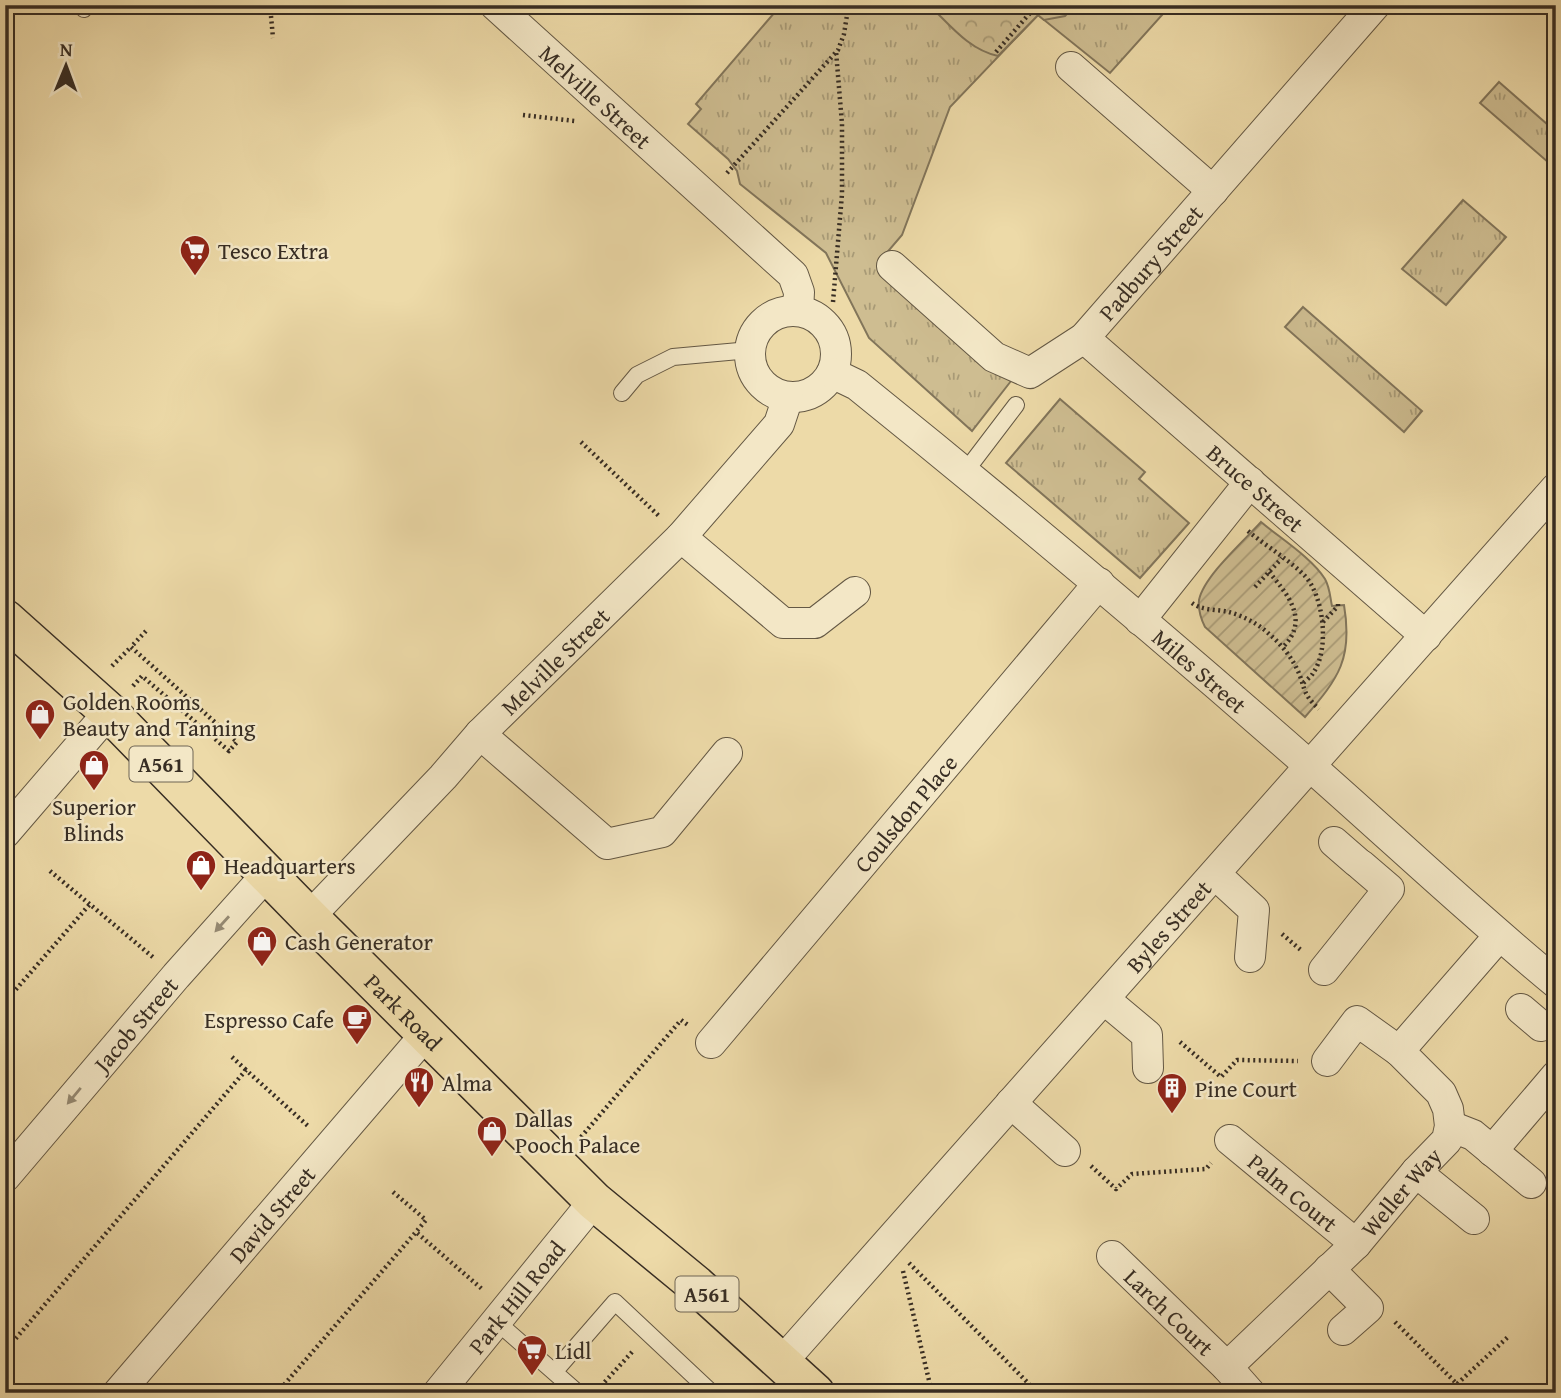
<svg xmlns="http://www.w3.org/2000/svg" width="1561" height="1398" viewBox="0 0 1561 1398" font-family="'Gentium Book Plus',serif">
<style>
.grass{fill:url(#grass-tufts);stroke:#82755a;stroke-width:2}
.forest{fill:url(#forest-crowns);stroke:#82755a;stroke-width:2}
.garden{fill:url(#garden-furrows);stroke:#82755a;stroke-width:2}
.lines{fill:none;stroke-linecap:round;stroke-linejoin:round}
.lane-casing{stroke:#645844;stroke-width:18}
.street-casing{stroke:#645844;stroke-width:32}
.highway-casing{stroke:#372d23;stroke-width:41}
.path{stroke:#372d23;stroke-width:4.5;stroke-dasharray:2 3.5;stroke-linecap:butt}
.lane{stroke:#f3e7c6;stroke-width:16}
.street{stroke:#f3e7c6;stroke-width:30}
.highway{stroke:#eddaa8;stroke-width:38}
.oneway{fill:#958a74}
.labels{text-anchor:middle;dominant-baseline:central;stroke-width:5;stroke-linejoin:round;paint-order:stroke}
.shield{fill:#f3e7c6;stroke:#6f6554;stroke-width:2}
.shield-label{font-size:21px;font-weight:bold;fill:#372d23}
.street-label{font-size:23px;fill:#372d23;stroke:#f3e7c6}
.poi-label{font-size:23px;fill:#372d23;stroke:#f3e7c6;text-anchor:start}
</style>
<defs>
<pattern id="grass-tufts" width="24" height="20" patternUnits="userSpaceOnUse" patternTransform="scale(1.75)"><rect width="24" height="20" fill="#cebd91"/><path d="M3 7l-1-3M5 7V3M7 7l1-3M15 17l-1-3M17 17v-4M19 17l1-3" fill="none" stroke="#a89a76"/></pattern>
<pattern id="forest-crowns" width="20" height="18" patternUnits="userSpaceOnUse" patternTransform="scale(1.75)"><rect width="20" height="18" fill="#cebd91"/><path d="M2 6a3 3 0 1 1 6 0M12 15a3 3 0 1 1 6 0" fill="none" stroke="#a89a76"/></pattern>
<pattern id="garden-furrows" width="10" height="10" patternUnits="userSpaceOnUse" patternTransform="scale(1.75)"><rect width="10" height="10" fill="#cebd91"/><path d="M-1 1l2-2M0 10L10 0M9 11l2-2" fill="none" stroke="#a89a76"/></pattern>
</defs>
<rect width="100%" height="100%" fill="#eddaa8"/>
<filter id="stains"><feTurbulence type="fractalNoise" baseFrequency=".00286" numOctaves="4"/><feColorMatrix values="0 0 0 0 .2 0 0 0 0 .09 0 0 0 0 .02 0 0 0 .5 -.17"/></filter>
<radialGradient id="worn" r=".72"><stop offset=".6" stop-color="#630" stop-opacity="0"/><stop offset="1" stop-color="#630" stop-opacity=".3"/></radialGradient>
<g class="grass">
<path d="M781,5H1171L1110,73L1038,15L950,107L902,235L878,263L1011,381L972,431L869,338L826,253L740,184L737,171L728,159L688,124L701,109L696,104Z"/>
<path d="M1499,82L1556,132V169L1480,103Z"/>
<path d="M1463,200L1506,237L1446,305L1402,269Z"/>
<path d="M1303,307L1422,411L1404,432L1285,327Z"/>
<path d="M1060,399L1145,472L1139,479L1189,523L1140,578L1006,463Z"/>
</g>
<path class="forest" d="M929,5H1075L1065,16L1044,20L1038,15L998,56C969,50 950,25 929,5Z"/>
<path class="garden" d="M1261,522C1280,538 1312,558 1325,579C1330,588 1330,597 1332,606L1344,605C1353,658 1339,678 1305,717L1205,627C1201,619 1198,610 1199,600C1204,576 1244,541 1261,522Z"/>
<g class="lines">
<g class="lane-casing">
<g id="lane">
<path d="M84,9L87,5"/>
<path d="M622,393L637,375L673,357L750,350"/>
<path d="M965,472L1016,405"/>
<path d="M497,1322L578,1393"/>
<path d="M555,1371L615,1302L712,1393"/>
</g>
</g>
<g class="street-casing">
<g id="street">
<path id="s1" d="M495,5L793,275L799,292L798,311"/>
<path d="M1071,67L1213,191"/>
<path id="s2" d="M892,266L994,357L1030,373L1084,338L1375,5"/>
<circle cx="793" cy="354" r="43"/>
<path id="s3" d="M1084,338L1426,636"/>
<path id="s4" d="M832,373L857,385C1011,509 1162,636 1310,766C1392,838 1471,913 1556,983"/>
<path d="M681,537L783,623H815L855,592"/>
<path d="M1140,620L1250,482"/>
<path d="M480,734L607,844L662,832L727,753"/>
<path d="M5,833L109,712"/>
<path d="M1334,842L1357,862"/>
<path d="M1215,874L1254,910L1250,957"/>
<path id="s5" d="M309,917L443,777L480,734L681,537L779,424L788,397"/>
<path d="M1324,970L1389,889L1361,865"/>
<path d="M1104,999L1147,1035L1148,1068"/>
<path d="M1521,1009L1541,1026"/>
<path id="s6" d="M711,1043L1099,583"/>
<path d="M1327,1061L1357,1021L1399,1051"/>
<path d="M1011,1103L1065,1151"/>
<path d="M1450,1126L1473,1135L1531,1183"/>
<path id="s7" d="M1230,1140L1356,1244"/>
<path d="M1492,1151L1556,1076"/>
<path d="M1416,1172L1474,1219"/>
<path id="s8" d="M5,1177L176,976L268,873"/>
<path id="s9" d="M1112,1256L1227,1367L1250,1393"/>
<path d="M1329,1269L1368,1308L1343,1330"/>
<path id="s10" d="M781,1363L1556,488"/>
<path id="s11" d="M1227,1367L1356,1244L1416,1172L1447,1140L1450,1126L1448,1109L1441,1093L1399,1051L1499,936"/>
<path id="s12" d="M118,1393L426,1034"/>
<path id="s13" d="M438,1393L594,1201"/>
</g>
</g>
<g class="highway-casing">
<g id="highway">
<path id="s14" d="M5,619L109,712L309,917L594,1201L696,1285L815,1393"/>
</g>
</g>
<g class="path">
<path d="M270,5L273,38"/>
<path d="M837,5L848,9"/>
<path d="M996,52L1037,5"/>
<path d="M523,115L575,121"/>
<path d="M727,173L838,50L844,34L848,9L851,5"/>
<path d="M833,302L842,194V124L836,51"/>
<path d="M581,442L659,516"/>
<path d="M1248,531C1266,546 1288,559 1304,575C1324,595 1330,650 1313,673C1311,677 1305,681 1301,685"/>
<path d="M1269,572C1288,595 1310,620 1283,647"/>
<path d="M1255,587L1282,558"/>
<path d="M1192,603C1203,611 1217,609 1229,612C1243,616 1257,623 1268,633C1279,642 1289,654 1296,667C1306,686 1300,692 1319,709"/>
<path d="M1323,622L1338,606V602"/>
<path d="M112,666L131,647"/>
<path d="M133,686L142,676L229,751L237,742L131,647L146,631"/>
<path d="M50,871L154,958"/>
<path d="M1282,934L1302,951"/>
<path d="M5,1002L90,904"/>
<path d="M1180,1042L1221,1077L1237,1060L1298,1061"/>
<path d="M232,1057L246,1070"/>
<path d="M581,1137L681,1020L688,1025"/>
<path d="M1091,1166L1116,1189L1132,1174L1206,1169L1211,1163"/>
<path d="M393,1192L426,1220L416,1232"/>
<path d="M909,1263L1038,1393"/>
<path d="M903,1271L932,1393"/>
<path d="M1395,1322L1457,1384L1509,1336"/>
<path d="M5,1351L246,1070L308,1126"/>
<path d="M601,1386L633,1351"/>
<path d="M277,1393L416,1232L482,1289"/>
</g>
<use href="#lane" class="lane"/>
<use href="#street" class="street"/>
<use href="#highway" class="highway"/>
</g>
<defs><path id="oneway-solid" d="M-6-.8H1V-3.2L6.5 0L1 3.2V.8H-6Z" transform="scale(1.75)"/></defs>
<g class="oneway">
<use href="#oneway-solid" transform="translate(222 924) rotate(132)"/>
<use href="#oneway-solid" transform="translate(74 1096) rotate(130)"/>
</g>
<defs>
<g id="supermarket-pin" transform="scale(1.575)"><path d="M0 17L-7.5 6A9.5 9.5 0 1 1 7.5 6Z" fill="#8f2418" stroke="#f3e7c6"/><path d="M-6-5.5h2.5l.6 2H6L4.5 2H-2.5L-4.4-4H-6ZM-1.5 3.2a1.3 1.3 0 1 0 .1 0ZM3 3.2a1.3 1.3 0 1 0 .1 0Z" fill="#fff"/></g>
<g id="shop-pin" transform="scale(1.575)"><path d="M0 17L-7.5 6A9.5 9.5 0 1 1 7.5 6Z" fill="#8f2418" stroke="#f3e7c6"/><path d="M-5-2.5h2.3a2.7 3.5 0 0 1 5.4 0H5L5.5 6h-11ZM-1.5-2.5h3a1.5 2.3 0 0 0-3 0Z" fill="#fff"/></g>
<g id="cafe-pin" transform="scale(1.575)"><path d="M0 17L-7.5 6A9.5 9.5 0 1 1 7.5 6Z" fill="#8f2418" stroke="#f3e7c6"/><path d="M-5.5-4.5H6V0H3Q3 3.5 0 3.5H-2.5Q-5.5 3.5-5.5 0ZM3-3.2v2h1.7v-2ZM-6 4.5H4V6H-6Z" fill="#fff"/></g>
<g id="restaurant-pin" transform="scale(1.575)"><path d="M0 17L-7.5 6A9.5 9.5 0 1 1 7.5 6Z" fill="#8f2418" stroke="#f3e7c6"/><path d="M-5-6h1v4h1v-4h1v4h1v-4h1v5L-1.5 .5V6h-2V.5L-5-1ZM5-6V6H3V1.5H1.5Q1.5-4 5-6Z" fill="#fff"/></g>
<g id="building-pin" transform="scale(1.575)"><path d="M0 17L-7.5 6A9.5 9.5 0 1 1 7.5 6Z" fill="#8f2418" stroke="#f3e7c6"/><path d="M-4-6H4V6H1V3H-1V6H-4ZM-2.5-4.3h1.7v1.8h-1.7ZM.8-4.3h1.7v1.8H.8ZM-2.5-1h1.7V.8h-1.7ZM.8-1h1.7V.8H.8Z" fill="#fff"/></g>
</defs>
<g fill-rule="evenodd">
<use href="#supermarket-pin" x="195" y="250"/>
<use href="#shop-pin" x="40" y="714"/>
<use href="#shop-pin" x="94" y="765"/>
<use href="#shop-pin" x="201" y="865"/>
<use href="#shop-pin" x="262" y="941"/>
<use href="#cafe-pin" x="357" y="1019"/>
<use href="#restaurant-pin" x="419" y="1082"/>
<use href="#building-pin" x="1172" y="1088"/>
<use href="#shop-pin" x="492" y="1131"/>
<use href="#supermarket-pin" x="532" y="1350"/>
</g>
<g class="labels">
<g class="shield">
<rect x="129.5" y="746.5" width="63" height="35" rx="5"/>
<rect x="675.5" y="1276.5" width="63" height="35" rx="5"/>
</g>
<g class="shield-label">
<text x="161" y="764">A561</text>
<text x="707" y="1294">A561</text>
</g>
<g class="street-label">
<text stroke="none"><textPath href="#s1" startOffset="136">Melville Street</textPath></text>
<text stroke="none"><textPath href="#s2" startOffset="341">Padbury Street</textPath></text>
<text stroke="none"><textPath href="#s3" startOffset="228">Bruce Street</textPath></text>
<text stroke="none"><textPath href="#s5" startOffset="355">Melville Street</textPath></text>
<text stroke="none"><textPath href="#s4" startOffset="474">Miles Street</textPath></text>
<text stroke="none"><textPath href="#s6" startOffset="301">Coulsdon Place</textPath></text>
<text stroke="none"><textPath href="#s10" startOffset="584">Byles Street</textPath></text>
<text stroke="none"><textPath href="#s14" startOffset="560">Park Road</textPath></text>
<text stroke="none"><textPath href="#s8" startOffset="201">Jacob Street</textPath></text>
<text stroke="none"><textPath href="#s7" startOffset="82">Palm Court</textPath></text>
<text stroke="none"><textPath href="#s11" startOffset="247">Weller Way</textPath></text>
<text stroke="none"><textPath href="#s12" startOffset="236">David Street</textPath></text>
<text stroke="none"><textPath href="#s13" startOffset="124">Park Hill Road</textPath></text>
<text stroke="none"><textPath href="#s9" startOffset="80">Larch Court</textPath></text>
</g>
<g class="poi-label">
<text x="218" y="250">Tesco Extra</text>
<text x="63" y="701">Golden Rooms<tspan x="63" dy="26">Beauty and Tanning</tspan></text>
<text x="94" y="806" text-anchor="middle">Superior<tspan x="94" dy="26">Blinds</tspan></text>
<text x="224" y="865">Headquarters</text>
<text x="285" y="941">Cash Generator</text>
<text x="334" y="1019" text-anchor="end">Espresso Cafe</text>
<text x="442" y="1082">Alma</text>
<text x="1195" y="1088">Pine Court</text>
<text x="515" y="1118">Dallas<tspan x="515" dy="26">Pooch Palace</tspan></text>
<text x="555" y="1350">Lidl</text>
</g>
</g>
<rect width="1561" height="1398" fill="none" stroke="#eddaa8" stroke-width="28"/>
<rect x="7" y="7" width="1547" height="1384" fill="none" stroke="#372d23" stroke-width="3.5"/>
<rect x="14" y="14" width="1533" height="1370" fill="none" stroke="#372d23" stroke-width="2"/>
<g transform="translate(66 66) rotate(1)" stroke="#f3e7c6" stroke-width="5" paint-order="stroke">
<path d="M0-5L12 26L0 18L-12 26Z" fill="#372d23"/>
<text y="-10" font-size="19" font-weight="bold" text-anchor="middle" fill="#372d23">N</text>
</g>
<rect width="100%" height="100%" filter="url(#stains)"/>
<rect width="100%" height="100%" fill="url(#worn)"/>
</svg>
